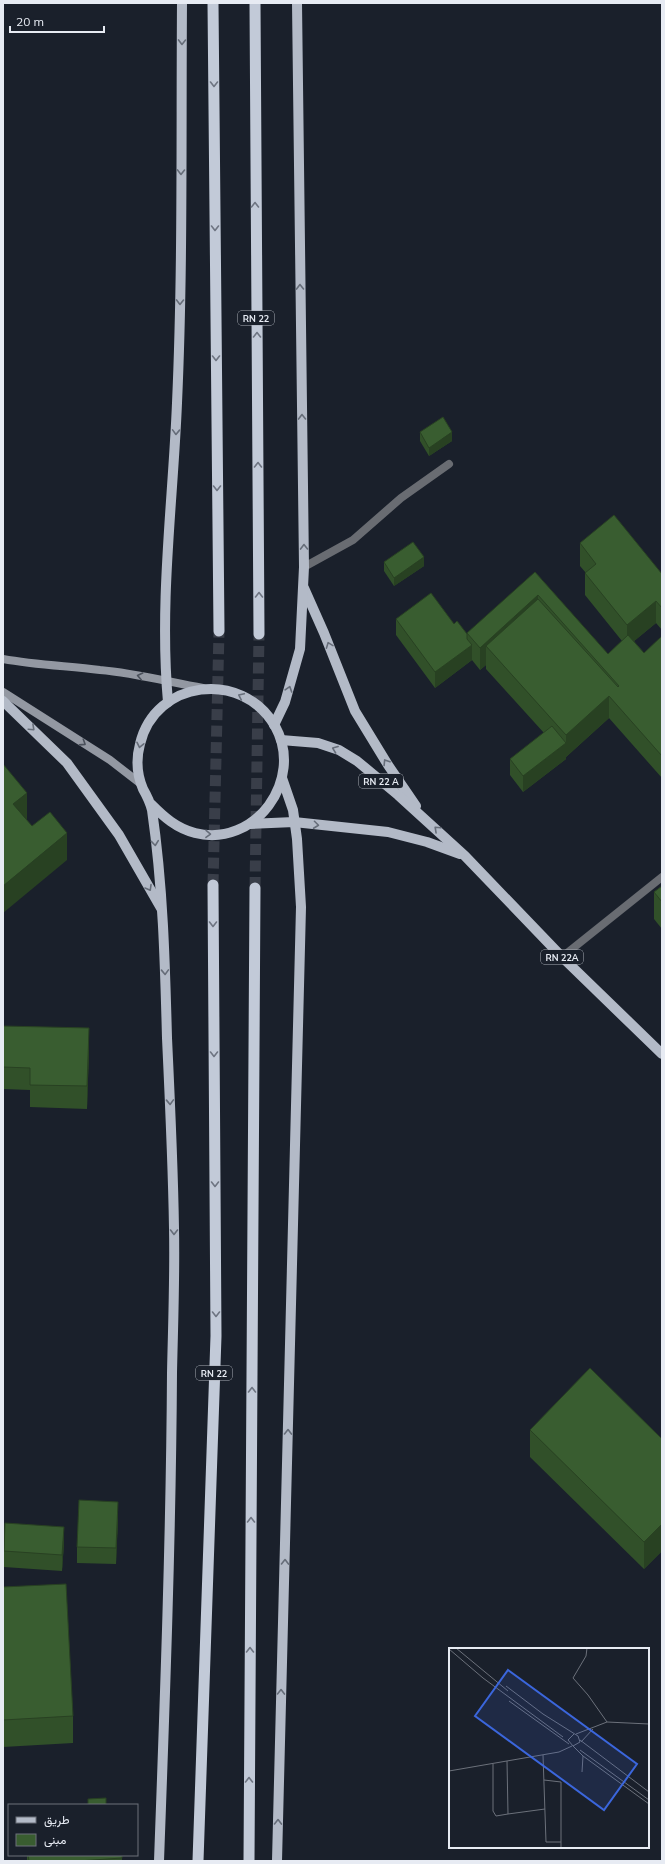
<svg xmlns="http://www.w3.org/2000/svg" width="665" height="1864" viewBox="0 0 665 1864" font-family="Mulish,Vazirmatn,sans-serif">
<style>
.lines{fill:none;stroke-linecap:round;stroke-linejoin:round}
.trunk-tunnel{stroke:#393e49;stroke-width:11;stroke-dasharray:11 5.5;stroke-linecap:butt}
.minor{stroke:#696c72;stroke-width:8}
.secondary{stroke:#9398a2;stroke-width:8}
.primary{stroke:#b3bac7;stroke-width:10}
.trunk{stroke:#c2cad8;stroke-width:11}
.wall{fill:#315029}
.shaded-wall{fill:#284122}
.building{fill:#395d30;stroke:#284122}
.oneway{stroke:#666d79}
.oneway2{stroke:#6e7582}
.oneway3{stroke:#4a505b}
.labels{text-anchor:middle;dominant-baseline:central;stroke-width:3.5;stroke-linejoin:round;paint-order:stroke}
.shield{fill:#1a202b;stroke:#aaaeb7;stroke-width:1}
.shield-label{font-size:9px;font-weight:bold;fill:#e7ebf3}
.inset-road{fill:none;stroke:#6c717b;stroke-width:1}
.view{fill:#3b66dc;fill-opacity:0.15;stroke:#3b66dc;stroke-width:2}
.inset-edge{fill:none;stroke:#e7ebf3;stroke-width:2}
</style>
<rect width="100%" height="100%" fill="#1a202b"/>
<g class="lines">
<g class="trunk-tunnel">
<path d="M213,885L219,631"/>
<path d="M255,888L259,634"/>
</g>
<g class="minor">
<path d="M304,567L353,540L401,498L449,464"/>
<path d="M562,957L662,877"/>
</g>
<g class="secondary">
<path d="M3,659C36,665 68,666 100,670C135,673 169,682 203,688"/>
<path d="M3,692L110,760L141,784"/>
</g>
<g class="primary">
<path d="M304,588L324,633L355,711L388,765L416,806"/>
<path d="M3,701L67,763L119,835L161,908"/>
<path d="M168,702C159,602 173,502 177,403C183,270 181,136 182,3"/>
<path d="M274,725L285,702L300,649L304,567L297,3"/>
<path d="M281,740L318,743L339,750L357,761L398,795L465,856L562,957L662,1054"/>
<path d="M151,804C164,817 176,828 195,833C255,848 305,780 275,726C242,669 155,680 140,744C136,759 137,775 143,789C147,796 150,802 152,810C163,886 165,962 167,1038C170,1101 173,1165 174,1228C175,1277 173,1325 172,1373C171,1536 165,1698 159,1861"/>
<path d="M250,824L294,822L388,832L427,842L460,854"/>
<path d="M277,1861L301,907L297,839L293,810L282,778"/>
</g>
<g class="trunk">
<path d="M213,3L219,631"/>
<path d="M255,3L259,634"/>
<path d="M198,1861L216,1336L213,885"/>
<path d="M249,1861L255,888"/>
</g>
</g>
<g class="wall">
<path d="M420,432L452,441L429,456L420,441Z"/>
<path d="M580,543L662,574V630L656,623L634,641L644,653L662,636V778L609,718L566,757V759L523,792L510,775V759L544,733L486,669V665L480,670L472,660L435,688L396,635V619L454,624L467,634L535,572L608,654L622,641L585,595V573H586L580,566Z"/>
<path d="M384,562L424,566L394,586L384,571Z"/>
<path d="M662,886V929L654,919V892Z"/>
<path d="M3,1026L89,1050L87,1109L30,1107V1090L3,1089Z"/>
<path d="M530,1430L662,1439V1551L644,1569L530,1457Z"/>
<path d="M118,1518L116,1564L77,1563V1547Z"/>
<path d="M64,1543L62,1571L4,1567V1551Z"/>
<path d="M662,1565V1593H661V1566Z"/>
<path d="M3,1587L73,1716V1743L3,1747Z"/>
<rect x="27" y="1855" width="95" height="6"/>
</g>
<g class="shaded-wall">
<path d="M452,432V441L429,456V448Z"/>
<path d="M424,557V566L394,586V578Z"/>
<path d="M538,595V618L486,646V665L480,670V648Z"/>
<path d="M656,601V623L627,647V625Z"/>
<path d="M472,645V660L435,688V672Z"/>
<path d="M609,696V718L566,757V735Z"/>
<path d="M566,743V759L523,792V776Z"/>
<path d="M27,793V820L13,804Z"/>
<path d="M67,833V860L3,913V886Z"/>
<path d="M89,1028V1050L87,1109V1086Z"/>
<path d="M118,1502V1518L116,1564V1548Z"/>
<path d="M662,1524V1551L644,1569V1542Z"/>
<path d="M64,1527V1543L62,1571V1555Z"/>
</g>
<g class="building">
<path d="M443,417L452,432L429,448L420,432Z"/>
<path d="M614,515L662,574V608L656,601L627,625L585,573L596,564L580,543Z"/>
<path d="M413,542L424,557L394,578L384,562Z"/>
<path d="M535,572L608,654L628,635L644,653L662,636V756L609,696L566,735L486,646L538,599L618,687L619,686L538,595L480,648L467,633Z"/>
<path d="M431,593L454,624L457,621L467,634V639L472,645L435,672L396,619Z"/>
<path d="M552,726L566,743L523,776L510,759Z"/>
<path d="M3,764L27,793L13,804L32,826L50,812L67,833L3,886Z"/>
<path d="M662,886V902L654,892Z"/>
<path d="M3,1026L89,1028L87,1086L30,1085V1068L3,1067Z"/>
<path d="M590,1368L662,1439V1524L644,1542L530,1430Z"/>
<path d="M79,1500L118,1502L116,1548L77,1547Z"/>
<path d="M5,1523L64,1527L62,1555L4,1551Z"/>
<path d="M66,1584L73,1716L3,1720V1587Z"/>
<path d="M106,1798V1805H88V1799Z"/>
<path d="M28,1855H122V1858L78,1861H29Z"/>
</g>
<defs><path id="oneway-chevron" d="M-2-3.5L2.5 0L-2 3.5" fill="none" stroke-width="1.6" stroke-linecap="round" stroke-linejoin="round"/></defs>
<g class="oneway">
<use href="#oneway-chevron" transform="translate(182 42) rotate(91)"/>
<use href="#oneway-chevron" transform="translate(181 172) rotate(91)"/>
<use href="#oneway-chevron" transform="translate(300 287) rotate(-91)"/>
<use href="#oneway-chevron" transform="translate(180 302) rotate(91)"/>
<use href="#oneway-chevron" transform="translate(302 417) rotate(-91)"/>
<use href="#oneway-chevron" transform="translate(176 432) rotate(92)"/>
<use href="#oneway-chevron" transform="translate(304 547) rotate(-91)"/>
<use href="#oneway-chevron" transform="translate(329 645) rotate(-111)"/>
<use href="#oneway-chevron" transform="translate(289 689) rotate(-72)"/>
<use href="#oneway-chevron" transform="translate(241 696) rotate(-155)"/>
<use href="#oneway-chevron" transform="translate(32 728) rotate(43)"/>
<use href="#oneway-chevron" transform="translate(140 745) rotate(102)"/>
<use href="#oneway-chevron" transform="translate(335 749) rotate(-159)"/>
<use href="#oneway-chevron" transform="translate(386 762) rotate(-122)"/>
<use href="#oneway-chevron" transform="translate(316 825) rotate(7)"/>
<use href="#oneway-chevron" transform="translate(437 829) rotate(-137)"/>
<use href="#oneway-chevron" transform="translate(208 834) rotate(1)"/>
<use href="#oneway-chevron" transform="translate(155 843) rotate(84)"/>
<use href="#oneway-chevron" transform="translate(149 888) rotate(60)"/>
<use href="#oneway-chevron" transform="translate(165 972) rotate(88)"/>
<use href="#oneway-chevron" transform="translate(170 1102) rotate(88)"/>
<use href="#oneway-chevron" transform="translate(174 1232) rotate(90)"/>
<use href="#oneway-chevron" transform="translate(288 1432) rotate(-89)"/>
<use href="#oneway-chevron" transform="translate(285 1562) rotate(-89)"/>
<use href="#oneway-chevron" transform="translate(281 1692) rotate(-89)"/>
<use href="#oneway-chevron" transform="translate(278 1822) rotate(-89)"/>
</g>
<g class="oneway2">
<use href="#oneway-chevron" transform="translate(214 84) rotate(90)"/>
<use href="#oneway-chevron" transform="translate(255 205) rotate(-90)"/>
<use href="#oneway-chevron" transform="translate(215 228) rotate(90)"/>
<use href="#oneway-chevron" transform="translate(257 335) rotate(-90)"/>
<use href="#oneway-chevron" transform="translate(216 358) rotate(90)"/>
<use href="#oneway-chevron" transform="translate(258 465) rotate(-90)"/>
<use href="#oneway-chevron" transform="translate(217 488) rotate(90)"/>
<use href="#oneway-chevron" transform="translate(259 595) rotate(-90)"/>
<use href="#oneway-chevron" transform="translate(213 924) rotate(90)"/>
<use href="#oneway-chevron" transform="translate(214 1054) rotate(90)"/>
<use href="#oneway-chevron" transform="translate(215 1184) rotate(90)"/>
<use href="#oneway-chevron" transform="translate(216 1314) rotate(90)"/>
<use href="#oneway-chevron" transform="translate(252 1390) rotate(-90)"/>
<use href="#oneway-chevron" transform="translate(251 1520) rotate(-90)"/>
<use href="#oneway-chevron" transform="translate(250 1650) rotate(-90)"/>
<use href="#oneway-chevron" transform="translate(249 1780) rotate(-90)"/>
</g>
<g class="oneway3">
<use href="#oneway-chevron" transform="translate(140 676) rotate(-168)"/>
<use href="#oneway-chevron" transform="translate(83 743) rotate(33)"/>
</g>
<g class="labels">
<g class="shield">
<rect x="238" y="311" width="36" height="14" rx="3"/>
<rect x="359" y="774" width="44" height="14" rx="3"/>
<rect x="541" y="950" width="42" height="14" rx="3"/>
<rect x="196" y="1366" width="36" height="14" rx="3"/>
</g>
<g class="shield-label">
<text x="256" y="318">RN 22</text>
<text x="381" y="781">RN 22 A</text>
<text x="562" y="957">RN 22A</text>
<text x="214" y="1373">RN 22</text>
</g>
</g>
<g transform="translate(449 1648)">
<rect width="200" height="200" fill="#1a202b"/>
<path class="inset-road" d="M7,0L59,43M138,0L137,8L124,30L139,47L158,74M0,1L34,30L114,89M57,38L94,66L129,88L131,94L124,98L119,92L125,86M60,53L120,96M127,86L158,74L200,76M131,92L200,144M132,94L144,81M124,98L134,108L200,156M131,102L200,152M94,107L97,194H112V200M58,113L59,166L96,161M44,116V163L47,168L59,166M0,123L110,104L123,98M133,124L134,108M95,132L112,134V194"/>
<path class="view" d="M59,22L188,116L155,162L26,68Z"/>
<rect width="200" height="200" class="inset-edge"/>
</g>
<rect width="665" height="1864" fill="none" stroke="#e7ebf3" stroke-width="8"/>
<rect x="8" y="1804" width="130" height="52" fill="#1a202b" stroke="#6c717b"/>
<rect x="16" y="1817" width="20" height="6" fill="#b3bac7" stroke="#6c717b"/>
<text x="44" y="1824" font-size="12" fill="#e7ebf3">طريق</text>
<rect x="16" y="1834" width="20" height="12" fill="#395d30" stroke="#6c717b"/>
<text x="44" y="1844" font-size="12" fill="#e7ebf3">مبنى</text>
<path d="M10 26v6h94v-6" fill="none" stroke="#e7ebf3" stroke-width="2"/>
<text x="16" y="26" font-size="12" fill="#e7ebf3" stroke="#1a202b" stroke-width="3" paint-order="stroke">20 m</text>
</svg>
